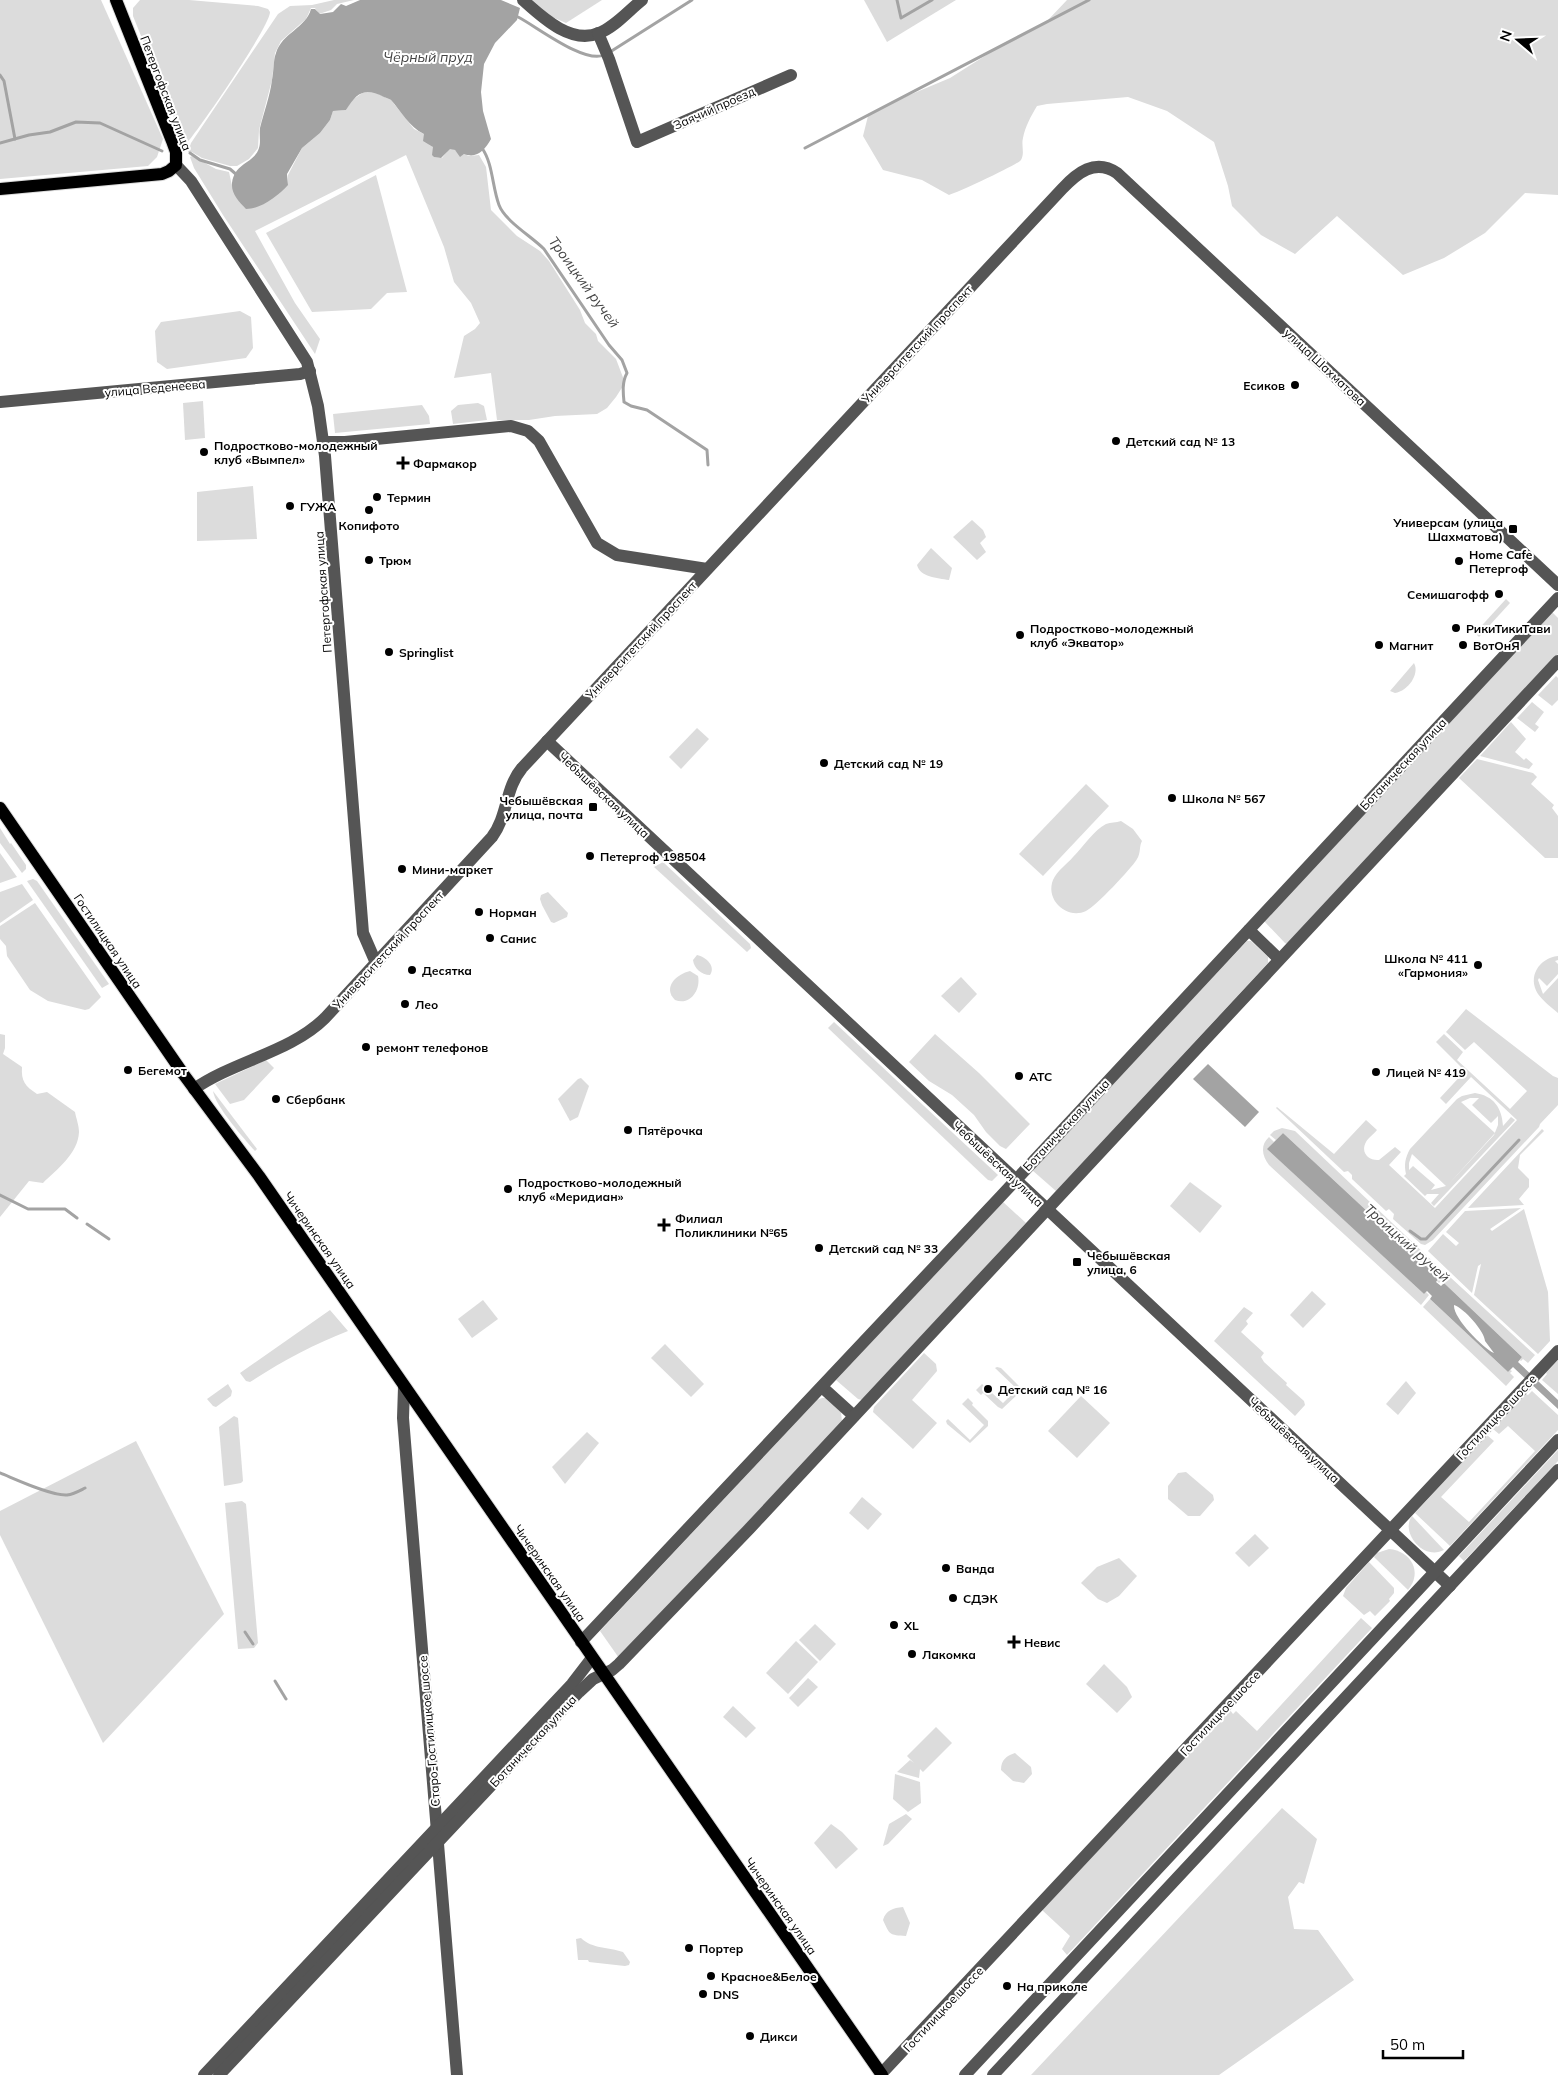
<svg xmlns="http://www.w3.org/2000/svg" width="1558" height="2075" viewBox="0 0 1558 2075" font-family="Mulish,sans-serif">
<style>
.green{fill:#dcdcdc;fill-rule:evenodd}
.water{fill:#a3a3a3;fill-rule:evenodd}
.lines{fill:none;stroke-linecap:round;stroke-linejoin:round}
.stream{stroke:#a3a3a3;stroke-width:3}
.major-casing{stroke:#dbdbdb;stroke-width:14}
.minor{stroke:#555;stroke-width:12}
.major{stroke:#000;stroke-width:12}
.poi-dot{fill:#000;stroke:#fff;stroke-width:2}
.labels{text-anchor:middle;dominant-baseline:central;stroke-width:4;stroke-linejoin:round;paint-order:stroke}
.street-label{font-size:12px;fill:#000;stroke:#fff}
.poi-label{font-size:12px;font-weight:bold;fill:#000;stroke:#fff;text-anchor:start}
.water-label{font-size:14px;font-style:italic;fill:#444;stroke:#fff}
</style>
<rect width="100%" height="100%" fill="#fff"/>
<g class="green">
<path d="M0,0H101L163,139L157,157L148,166L0,179Z"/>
<path d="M140,0H189L258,6L268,9L270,12C270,26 199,130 185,145L133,16V8Z"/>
<path d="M334,0H354L337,4L331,10L319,14L315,8H311L306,19L281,41L275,53L272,80L259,130L258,148L249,159L237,166H230L202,158L192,152H188L191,143L278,14L290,6L312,5Z"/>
<path d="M532,0H602L566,23L552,17Z"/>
<path d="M864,0H956L887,42Z"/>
<path d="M1067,0H1558V195L1525,193L1485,233L1444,258L1403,275L1337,216L1295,254L1261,235L1232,206L1228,186L1214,142L1167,111L1128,97L1047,104L1037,106C1031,116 1025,127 1023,138C1021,145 1025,153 1021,160C1019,164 957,193 949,195L922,180L883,170L863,136L868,116L900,99L950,78L999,47L1048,20Z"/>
<path d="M365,91H372L391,100L414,129L424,134L433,147L434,157L442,158L450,148L455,150L461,156L464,154L469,156L479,155L486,167L491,210L517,236L540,251L549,261L580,310L585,323L596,334L598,341L616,359L624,380L623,386L616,397L607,408L597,414L555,416L529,420H497L491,373L454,378L464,336L475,329L480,323L471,303L454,282L444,247L406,155L255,231L295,303L320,339L315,354L223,215L194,168L190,157L192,156L216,169L229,172L232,186L288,185V175L302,148L320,133L330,120L333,111L346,110L351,101Z"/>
<path d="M376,175L407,292L387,293L371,309L312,312L266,233Z"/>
<path d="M240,311L251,317L253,348L246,358L167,369L157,362L155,331L161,322Z"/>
<path d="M203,401L205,438L185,440L183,403Z"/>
<path d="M478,403L484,406L487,420L453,424L451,411L458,405Z"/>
<path d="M422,405L429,416L430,424L335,433L333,414Z"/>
<path d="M253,486L257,539L197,541V492Z"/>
<path d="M972,520L983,530L986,537L980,543L986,552L977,560L953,537Z"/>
<path d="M931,548L952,568L949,580C937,578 920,577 917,565Z"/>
<path d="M1506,599L1510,603L1479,637L1475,633Z"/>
<path d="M1552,612L1558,618V654L1287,944L1285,943L1264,921Z"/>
<path d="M1414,663C1420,674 1408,691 1395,693L1390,691Z"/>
<path d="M1556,676L1558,678V700L1552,706L1538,695Z"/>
<path d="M1532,702L1544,712L1535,724L1539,727L1535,732L1517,718Z"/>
<path d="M1511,722L1526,739L1515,752L1524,760L1526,758L1533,764L1529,769L1480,756Z"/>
<path d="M697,728L709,739L681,769L669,757Z"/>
<path d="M1477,759L1533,773L1537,777L1531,784L1554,805L1552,808L1558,816V858H1545L1459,778Z"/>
<path d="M1086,784L1109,806L1043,876L1019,854Z"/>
<path d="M1121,821L1133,829L1142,841C1139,846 1141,853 1137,859C1132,868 1095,907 1086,911C1067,920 1045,900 1053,880C1057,871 1067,864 1073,857C1083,847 1094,830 1106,824C1111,822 1116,823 1121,821Z"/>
<path d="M0,828L10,844L11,843L26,865V869L22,873L0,843Z"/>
<path d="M0,853L17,877L0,883Z"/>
<path d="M663,862L750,944L751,948L747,952L654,867Z"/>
<path d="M33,879L37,881L109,984L102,988L27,881Z"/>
<path d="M22,884L33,900L0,923V892Z"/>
<path d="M548,892L568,913L567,917L554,923L551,922L542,905L540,899L541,895Z"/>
<path d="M35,903L101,997L89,1009L85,1010L48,1001L30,990L7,956L6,946L0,939V926Z"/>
<path d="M1247,941H1251L1268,957V963L1056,1191L1032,1170Z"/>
<path d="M697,955C706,957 716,966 710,975C701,975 694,968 693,960Z"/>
<path d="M1558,956V960L1555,961L1558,964V974L1547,986L1539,978L1538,980L1543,994L1558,978V1013C1551,1007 1543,1001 1538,994C1527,977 1539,958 1558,956Z"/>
<path d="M690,971L698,976C701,990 690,1006 675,1000C662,987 677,974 690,971Z"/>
<path d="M961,977L977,994L959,1013L941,996Z"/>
<path d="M1466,1009L1553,1076L1558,1078V1105L1540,1124L1539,1127L1433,1240L1425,1245L1421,1244L1393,1219L1394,1214L1389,1209L1386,1211L1352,1179V1175L1348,1171L1344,1172L1276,1108L1277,1107L1334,1154L1366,1120L1377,1130C1374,1134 1368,1138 1366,1142C1360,1153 1369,1161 1379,1160L1395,1147L1401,1152L1389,1165L1435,1208L1517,1120L1471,1077L1446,1104L1440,1098L1465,1071L1436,1042L1444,1034L1463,1052L1457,1060L1510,1109L1527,1091L1474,1042L1465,1050L1446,1032Z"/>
<path d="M834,1022L998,1175L992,1181L988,1180L828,1028Z"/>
<path d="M0,1034L5,1035V1048L3,1054L22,1067C21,1081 25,1086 37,1094L47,1092L75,1112C76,1118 79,1125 79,1132C78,1154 57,1169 43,1183L29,1181L0,1217Z"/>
<path d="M935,1034L979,1073L1030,1124L1006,1149L1000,1146L986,1132L974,1115L952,1095L929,1081L909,1062Z"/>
<path d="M266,1060L274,1068L244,1100L230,1104L215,1084Z"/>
<path d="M581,1078L589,1086L578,1117L570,1121L558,1099L578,1079Z"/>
<path d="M213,1091L257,1149L255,1151C245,1140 215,1106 213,1091Z"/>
<path d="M1475,1093C1494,1096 1502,1108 1503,1126L1511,1117L1515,1120L1434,1206L1431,1203L1439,1194H1427L1425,1196L1404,1176L1406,1174C1404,1165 1405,1158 1410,1149L1457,1099L1462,1096ZM1470,1098H1479L1472,1105L1491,1123L1498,1116V1125L1494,1135L1447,1186L1495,1133L1461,1102ZM1412,1154L1446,1186L1431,1190L1435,1185L1413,1166L1409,1170V1163Z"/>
<path d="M1282,1128L1295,1131L1447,1275L1439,1283L1437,1281L1439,1278L1283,1133L1276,1140L1270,1135L1274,1131Z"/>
<path d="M1542,1129L1544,1131L1520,1155L1518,1168L1529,1179V1187L1519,1199L1524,1205L1468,1208Z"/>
<path d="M1269,1137L1274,1142L1268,1149L1424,1294L1426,1292L1429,1295L1421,1305L1269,1165C1262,1156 1260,1145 1269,1137Z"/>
<path d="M1190,1182L1222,1206L1200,1233L1170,1206Z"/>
<path d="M1002,1201L1026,1223L862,1400L858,1399L836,1380Z"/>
<path d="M1521,1208L1490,1229L1492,1231L1524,1209L1548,1292L1550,1341L1538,1354L1474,1295L1481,1264L1478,1266L1472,1293L1428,1251L1443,1234L1456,1246L1459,1243L1446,1232L1465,1211Z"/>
<path d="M1450,1277L1535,1355L1528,1363L1523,1359L1521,1361L1520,1360L1522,1357L1444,1283Z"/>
<path d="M1312,1291L1326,1304L1303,1328L1290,1315Z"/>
<path d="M1430,1299L1508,1372L1510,1370L1512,1371L1510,1373L1514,1377L1506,1386L1423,1307Z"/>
<path d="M483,1300L498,1319L472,1338L458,1319Z"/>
<path d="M1244,1307L1253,1313L1246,1321L1248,1324L1241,1332L1264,1353L1261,1357L1264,1362L1287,1383L1286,1385L1304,1401L1305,1405L1295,1416L1214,1341Z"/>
<path d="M330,1310L348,1331C314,1344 281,1362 250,1382L246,1381L240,1373Z"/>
<path d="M665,1344L704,1384L691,1397L651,1358Z"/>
<path d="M924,1353L936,1364L937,1371L912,1400L937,1423L913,1449L873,1412L874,1407Z"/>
<path d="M1558,1360V1394L1542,1380L1547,1374L1546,1373Z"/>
<path d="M997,1367L1001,1368L1021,1388L1020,1392L1002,1409L998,1407L983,1393L981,1395L976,1390L982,1384L1003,1403L1017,1389L995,1368Z"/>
<path d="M1406,1381L1416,1393L1398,1415L1386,1404Z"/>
<path d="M228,1384L232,1391L231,1396L216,1407L213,1406L207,1399Z"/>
<path d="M1532,1391L1558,1415V1430L1450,1546L1415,1513L1487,1435L1494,1441L1441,1497L1469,1522L1535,1451L1508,1426L1499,1434L1493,1429L1526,1394L1528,1395Z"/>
<path d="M1081,1396L1110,1423L1077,1458L1048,1431Z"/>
<path d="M822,1398H826L841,1412L842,1422L619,1658L600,1631L817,1400Z"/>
<path d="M968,1398L973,1403L972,1405L988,1421V1426L970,1443L947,1424L946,1421L948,1419L970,1440L984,1425L962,1404Z"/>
<path d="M234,1416L238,1418L243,1481L241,1483L224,1486L219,1427Z"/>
<path d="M587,1432L599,1443L565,1484L552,1467Z"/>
<path d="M136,1441L224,1614L103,1743L0,1535V1511Z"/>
<path d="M1558,1450V1461L1464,1561L1459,1556Z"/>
<path d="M1186,1472L1213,1495L1214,1500L1200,1516H1188L1168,1499V1486L1178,1473Z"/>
<path d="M862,1497L882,1514L868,1530L849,1513Z"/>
<path d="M242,1501L246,1504L258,1643L254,1648L238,1649L225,1503Z"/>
<path d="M1412,1516L1444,1550C1423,1561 1400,1532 1412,1516Z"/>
<path d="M1255,1534L1269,1548L1249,1567L1235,1553Z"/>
<path d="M1389,1549C1411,1551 1423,1572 1408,1590L1374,1557L1377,1553Z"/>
<path d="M1119,1558L1137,1576L1119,1596L1107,1603L1098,1599L1081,1583L1097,1567Z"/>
<path d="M1369,1562L1394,1588V1593L1389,1599L1390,1601L1375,1616L1370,1611L1364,1615L1343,1596L1346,1588Z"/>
<path d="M1361,1618L1372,1628L1067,1955L1062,1949L1070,1936L1042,1910L1230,1710L1233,1714L1236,1711L1257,1731Z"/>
<path d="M815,1624L836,1644L820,1661L799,1640Z"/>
<path d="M796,1641L818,1662L788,1694L766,1673Z"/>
<path d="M1104,1664L1127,1687L1132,1697L1117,1713L1086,1684Z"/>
<path d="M808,1678L818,1687L798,1707L789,1698Z"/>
<path d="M733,1706L756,1728L746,1738L723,1717Z"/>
<path d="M936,1727L952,1743L923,1772L920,1769L919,1778L897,1772L910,1760L914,1763L907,1756Z"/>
<path d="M1015,1753L1031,1767L1032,1774L1024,1783L1013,1781L1001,1770C1001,1760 1006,1756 1015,1753Z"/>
<path d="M895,1774L920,1782L921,1803L908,1812L893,1799Z"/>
<path d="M1282,1808L1317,1839L1304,1884L1299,1882L1288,1897L1294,1929L1318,1930L1354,1980L1219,2075H1031Z"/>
<path d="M906,1814L912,1819L888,1844L883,1846L889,1824Z"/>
<path d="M831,1824L842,1832L858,1849L836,1869L814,1843Z"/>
<path d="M903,1907L910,1923L906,1936C889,1935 890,1935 883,1920C886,1910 893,1908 903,1907Z"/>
<path d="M581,1938C592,1949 609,1947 623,1952L630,1962L629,1965L625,1966L589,1962L588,1960H578L576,1939Z"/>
</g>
<g class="water">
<path d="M360,0H501L520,8L517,20L495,43L484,64L481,92L483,111L491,139C485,150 477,159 464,154L460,157L455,150L450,149L441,158L434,157L432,155L433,147L423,141L424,134C409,127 401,111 391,100C391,100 385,97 384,97C365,87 357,92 346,110L333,111L330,120L320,133L302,148L287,174L288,185C278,196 261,209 246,209C239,202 231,194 232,183C235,162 254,164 259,148C261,142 259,134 260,128C264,112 270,96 272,80C274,71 273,61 276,53C282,33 306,28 311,9H315L320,14L333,12L341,4L346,6Z"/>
<path d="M1208,1064L1259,1112L1245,1127L1193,1079Z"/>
<path d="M1283,1133L1439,1278L1436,1282L1441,1286L1444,1283L1522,1357L1518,1362L1558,1400V1409L1513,1367L1508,1372L1430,1299L1432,1296L1427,1291L1424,1294L1267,1149ZM1454,1305C1464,1308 1485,1332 1485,1341L1494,1353C1483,1348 1453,1318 1454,1305Z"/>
</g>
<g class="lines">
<g class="stream">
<path d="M897,0L901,18L932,0"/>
<path d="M518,17C536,26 584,64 604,55"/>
<path d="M610,52L692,0"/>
<path d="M0,75L4,81L15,139"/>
<path d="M0,143L29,135L50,132L76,122L100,123L162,151"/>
<path d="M482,148C493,164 492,186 499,205C505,221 531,236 544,249L609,345L622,360L627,373C622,382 623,392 624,402L631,406L647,410L707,450L708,465"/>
<path d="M805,148L1089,0"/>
<path d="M190,153L200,160L230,169L237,175"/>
<path d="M0,1195L28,1209H65L77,1218"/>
<path d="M87,1224L109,1239"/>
<path d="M1410,1231L1421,1239H1426L1519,1140"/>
<path d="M0,1473C15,1479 51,1496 67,1495C74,1494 79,1491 85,1488"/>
<path d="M245,1632L253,1644"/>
<path d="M275,1681L286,1699"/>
</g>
<g class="major-casing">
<g id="major">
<path d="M0,189L162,174L169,171L176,165V152L172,141L116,0"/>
<path d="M0,808L184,1075L259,1176L882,2075"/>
</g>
</g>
<g class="minor">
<path d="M523,0C542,17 571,45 599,33C615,27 628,11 642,0"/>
<path d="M598,33L609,59L637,142L791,75"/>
<path d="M176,165L191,181L307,362L318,406L325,456L363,933L376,963"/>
<path d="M0,402L300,374L310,371"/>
<path d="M324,442H345L511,426L528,431L539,441L597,543L617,555L707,569"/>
<path d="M547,741L1450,1586"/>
<path d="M1249,930L1279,959"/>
<path d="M194,1089C234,1061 291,1052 325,1018L492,837C508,816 505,788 522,768L1062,189C1077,173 1095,158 1117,173L1558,585"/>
<path d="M404,1387L403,1418L457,2075"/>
<path d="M822,1387L854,1416"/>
<path d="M581,1642L1001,1196L1558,598"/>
<path d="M881,2074L1558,1351"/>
<path d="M204,2075L572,1684L592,1658"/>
<path d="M219,2075L579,1692L593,1679L612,1670L619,1664L750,1528L1558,661"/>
<path d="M965,2075L1558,1440"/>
<path d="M993,2075L1558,1470"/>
</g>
<use href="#major" class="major"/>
</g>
<g class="poi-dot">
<circle cx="1295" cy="385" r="5"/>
<circle cx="1116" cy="441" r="5"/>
<circle cx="204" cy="452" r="5"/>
<path d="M400.5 455.5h5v5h5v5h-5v5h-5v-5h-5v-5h5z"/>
<circle cx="377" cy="497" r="5"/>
<circle cx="290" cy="506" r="5"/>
<circle cx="369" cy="510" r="5"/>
<rect x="1508" y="524" width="10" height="10" rx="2.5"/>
<circle cx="369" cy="560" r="5"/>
<circle cx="1459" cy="561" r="5"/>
<circle cx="1499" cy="594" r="5"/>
<circle cx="1456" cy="628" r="5"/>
<circle cx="1020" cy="635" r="5"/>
<circle cx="1379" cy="645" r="5"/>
<circle cx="1463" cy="645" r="5"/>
<circle cx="389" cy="652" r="5"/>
<circle cx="824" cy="763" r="5"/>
<circle cx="1172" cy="798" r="5"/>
<rect x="588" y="802" width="10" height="10" rx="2.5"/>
<circle cx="590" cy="856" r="5"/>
<circle cx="402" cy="869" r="5"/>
<circle cx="479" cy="912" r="5"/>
<circle cx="490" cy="938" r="5"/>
<circle cx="1478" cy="965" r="5"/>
<circle cx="412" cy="970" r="5"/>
<circle cx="405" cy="1004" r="5"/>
<circle cx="366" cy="1047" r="5"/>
<circle cx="128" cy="1070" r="5"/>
<circle cx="1376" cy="1072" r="5"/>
<circle cx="1019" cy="1076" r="5"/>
<circle cx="276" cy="1099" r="5"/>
<circle cx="628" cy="1130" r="5"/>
<circle cx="508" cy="1189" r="5"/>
<path d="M661.5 1217.5h5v5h5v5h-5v5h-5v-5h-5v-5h5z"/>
<circle cx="819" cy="1248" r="5"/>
<rect x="1072" y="1257" width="10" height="10" rx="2.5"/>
<circle cx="988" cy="1389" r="5"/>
<circle cx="946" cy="1568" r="5"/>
<circle cx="953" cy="1598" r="5"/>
<circle cx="894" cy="1625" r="5"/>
<path d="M1011.5 1634.5h5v5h5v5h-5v5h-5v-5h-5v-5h5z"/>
<circle cx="912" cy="1654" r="5"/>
<circle cx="689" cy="1948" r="5"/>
<circle cx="711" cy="1976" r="5"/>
<circle cx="1007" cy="1986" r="5"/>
<circle cx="703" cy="1994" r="5"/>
<circle cx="750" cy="2036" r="5"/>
</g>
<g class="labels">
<g class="street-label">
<text transform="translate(166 93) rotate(69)">Петергофская улица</text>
<text transform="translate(714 108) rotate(-24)">Заячий проезд</text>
<text transform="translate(917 344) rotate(-47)">Университетский проспект</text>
<text transform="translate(1325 367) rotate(43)">улица Шахматова</text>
<text transform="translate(155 388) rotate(-5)">улица Веденеева</text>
<text transform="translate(323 592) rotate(-94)">Петергофская улица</text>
<text transform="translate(641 640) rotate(-47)">Университетский проспект</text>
<text transform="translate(1403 764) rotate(-47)">Ботаническая улица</text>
<text transform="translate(604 795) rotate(43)">Чебышёвская улица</text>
<text transform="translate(108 941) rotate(56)">Гостилицкая улица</text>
<text transform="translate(388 950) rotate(-47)">Университетский проспект</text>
<text transform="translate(1066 1125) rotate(-47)">Ботаническая улица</text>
<text transform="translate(998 1164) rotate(43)">Чебышёвская улица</text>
<text transform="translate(320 1240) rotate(55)">Чичеринская улица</text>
<text transform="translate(1496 1417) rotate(-47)">Гостилицкое шоссе</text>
<text transform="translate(1294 1440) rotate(43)">Чебышёвская улица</text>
<text transform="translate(550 1573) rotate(55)">Чичеринская улица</text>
<text transform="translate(1220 1713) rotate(-47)">Гостилицкое шоссе</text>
<text transform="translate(429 1731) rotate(-95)">Старо-Гостилицкое шоссе</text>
<text transform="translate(533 1741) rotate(-47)">Ботаническая улица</text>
<text transform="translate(781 1906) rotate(55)">Чичеринская улица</text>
<text transform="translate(943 2009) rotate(-47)">Гостилицкое шоссе</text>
</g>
<g class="poi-label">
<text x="1285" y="385" text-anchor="end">Есиков</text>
<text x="1126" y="441">Детский сад № 13</text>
<text x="214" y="445">Подростково-молодежный<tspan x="214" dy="14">клуб «Вымпел»</tspan></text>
<text x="413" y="463">Фармакор</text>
<text x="387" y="497">Термин</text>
<text x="300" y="506">ГУЖА</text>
<text x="1503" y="522" text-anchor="end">Универсам (улица<tspan x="1503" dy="14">Шахматова)</tspan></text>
<text x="369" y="525" text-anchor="middle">Копифото</text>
<text x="1469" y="554">Home Cafe<tspan x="1469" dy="14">Петергоф</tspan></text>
<text x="379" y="560">Трюм</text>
<text x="1489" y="594" text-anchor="end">Семишагофф</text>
<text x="1030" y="628">Подростково-молодежный<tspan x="1030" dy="14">клуб «Экватор»</tspan></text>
<text x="1466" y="628">РикиТикиТави</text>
<text x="1389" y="645">Магнит</text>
<text x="1473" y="645">ВотОнЯ</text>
<text x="399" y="652">Springlist</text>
<text x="834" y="763">Детский сад № 19</text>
<text x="1182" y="798">Школа № 567</text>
<text x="583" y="800" text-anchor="end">Чебышёвская<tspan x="583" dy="14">улица, почта</tspan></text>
<text x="600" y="856">Петергоф 198504</text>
<text x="412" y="869">Мини-маркет</text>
<text x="489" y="912">Норман</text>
<text x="500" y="938">Санис</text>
<text x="1468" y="958" text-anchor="end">Школа № 411<tspan x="1468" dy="14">«Гармония»</tspan></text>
<text x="422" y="970">Десятка</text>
<text x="415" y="1004">Лео</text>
<text x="376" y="1047">ремонт телефонов</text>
<text x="138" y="1070">Бегемот</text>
<text x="1386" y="1072">Лицей № 419</text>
<text x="1029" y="1076">АТС</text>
<text x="286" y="1099">Сбербанк</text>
<text x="638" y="1130">Пятёрочка</text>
<text x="518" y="1182">Подростково-молодежный<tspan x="518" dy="14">клуб «Меридиан»</tspan></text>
<text x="675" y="1218">Филиал<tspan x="675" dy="14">Поликлиники №65</tspan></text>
<text x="829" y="1248">Детский сад № 33</text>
<text x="1087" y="1255">Чебышёвская<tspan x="1087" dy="14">улица, 6</tspan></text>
<text x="998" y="1389">Детский сад № 16</text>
<text x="956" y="1568">Ванда</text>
<text x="963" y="1598">СДЭК</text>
<text x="904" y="1625">XL</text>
<text x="1024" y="1642">Невис</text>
<text x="922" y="1654">Лакомка</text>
<text x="699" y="1948">Портер</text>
<text x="721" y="1976">Красное&amp;Белое</text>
<text x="1017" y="1986">На приколе</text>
<text x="713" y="1994">DNS</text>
<text x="760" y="2036">Дикси</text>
</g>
<g class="water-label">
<text x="428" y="57">Чёрный пруд</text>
<text transform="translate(584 282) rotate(54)">Троицкий ручей</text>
<text transform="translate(1407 1243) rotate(42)">Троицкий ручей</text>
</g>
</g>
<g transform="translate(1518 40) rotate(289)" stroke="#ffffff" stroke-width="4" paint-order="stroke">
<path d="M0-4L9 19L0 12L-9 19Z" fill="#000000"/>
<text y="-8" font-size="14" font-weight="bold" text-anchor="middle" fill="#000000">N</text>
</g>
<path d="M1383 2050v8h80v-8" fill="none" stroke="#000000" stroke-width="2.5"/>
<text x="1390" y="2050" font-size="15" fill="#000000" stroke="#ffffff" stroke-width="4" paint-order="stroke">50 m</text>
</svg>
